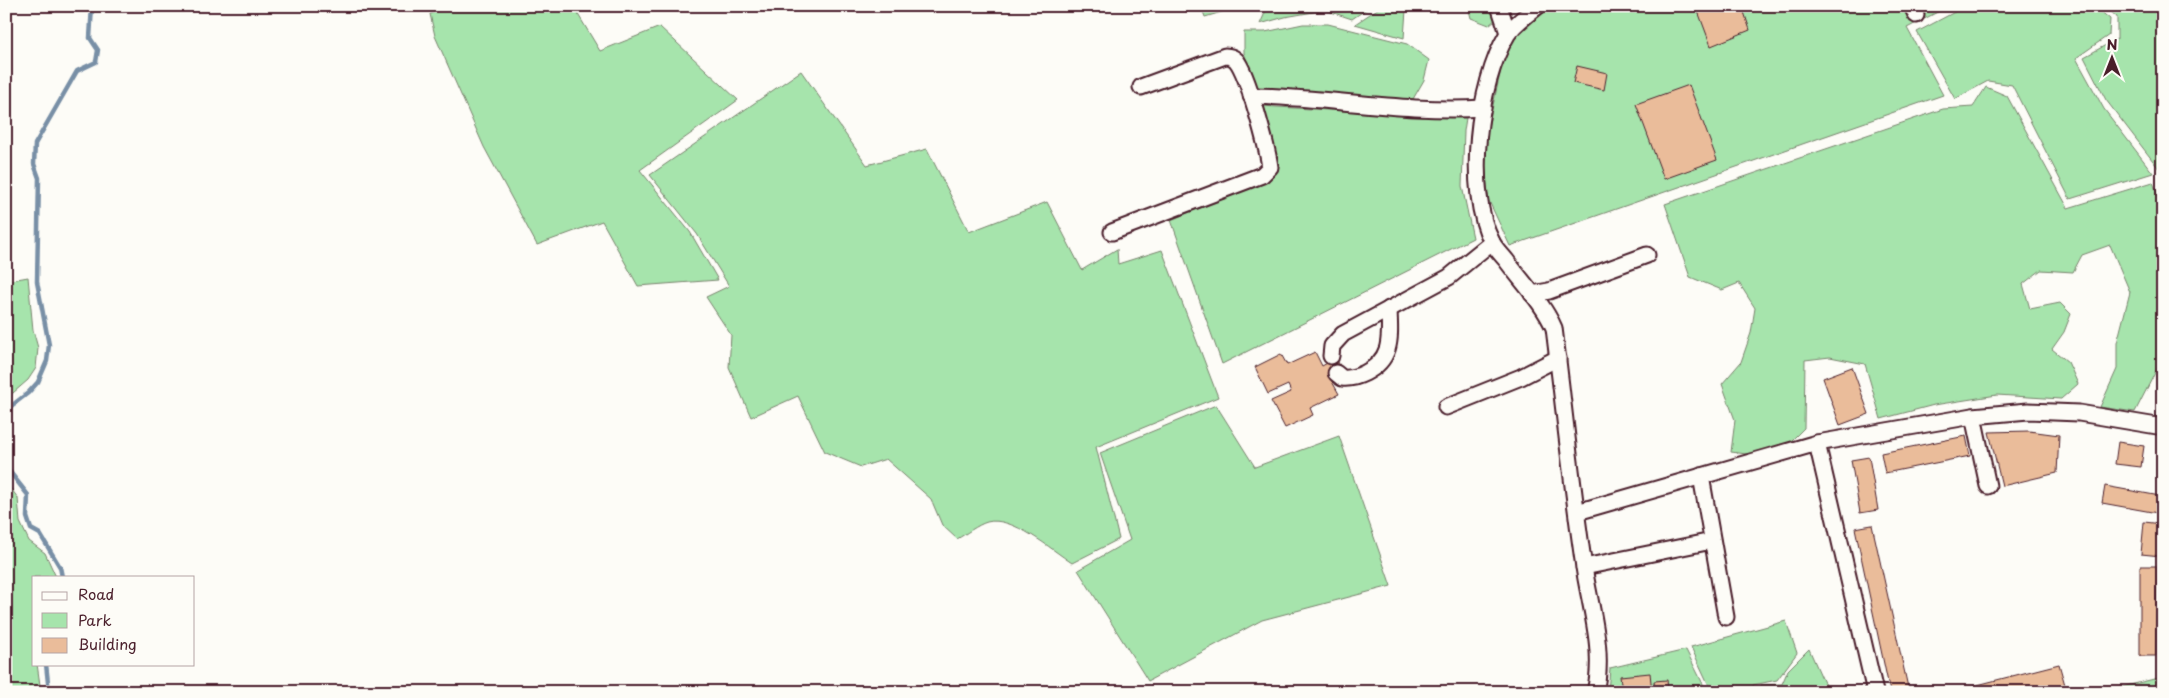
<svg xmlns="http://www.w3.org/2000/svg" width="2169" height="698" viewBox="0 0 2169 698" font-family="'Playpen Sans',sans-serif">
<style>
.green{fill:#a6e4ac;stroke:#78826c}
.lines{fill:none;stroke-linecap:round;stroke-linejoin:round}
.stream{stroke:#788fa6;stroke-width:4.5}
.building{fill:#eabc9a;stroke:#4a1f2b}
.minor-casing{stroke:#4a1f2b;stroke-width:19}
.minor{stroke:#fdfcf7;stroke-width:15}
</style>
<rect width="100%" height="100%" fill="#fdfcf7"/>
<filter id="ink" filterUnits="userSpaceOnUse"><feTurbulence type="fractalNoise" baseFrequency=".02" numOctaves="2"/><feDisplacementMap in="SourceGraphic" scale="10" xChannelSelector="R" yChannelSelector="G"/><feConvolveMatrix kernelMatrix="1 2 1 2 8 2 1 2 1" color-interpolation-filters="sRGB"/></filter>
<g filter="url(#ink)">
<g class="green">
<path d="M445,6H573L600,51L660,27L738,100L640,170L690,232L718,280L638,286L602,221L537,245L484,147L435,36L430,14Z"/>
<path d="M1201,6H1371L1352,19L1325,10L1285,17L1260,24L1268,6L1235,8L1205,17Z"/>
<path d="M1382,6H1428L1406,10L1404,38L1355,24Z"/>
<path d="M1468,6H1491L1496,19L1489,25L1471,18Z"/>
<path d="M1550,6H1949L1907,28L1943,95L1510,246L1489,201L1485,169V141L1502,65L1511,42Z"/>
<path d="M1966,6H2094L2110,19L2109,35L2076,58L2104,109L2153,173L2070,199L2012,85L1988,81L1955,99L1917,32Z"/>
<path d="M2104,6H2163V174L2106,100L2084,57L2117,39V17Z"/>
<path d="M1303,24H1328L1407,44L1429,60L1424,80L1413,99L1394,100L1257,90L1244,53V32H1265Z"/>
<path d="M801,71L867,165L927,149L969,232L1047,202L1082,270L1117,249L1118,264L1162,250L1218,397L1096,447L1119,539L1072,563C1052,550 1012,515 987,522C977,525 966,534 957,539L942,525L931,499L886,459L861,467L825,452L798,396L751,417L729,367L731,335L706,297L729,286L697,234L650,175Z"/>
<path d="M1986,87L2007,96L2068,208L2153,182L2163,210V357L2135,412L2100,407L2117,369V343L2130,292L2110,245L2082,255L2073,272L2041,270L2023,284L2030,309L2060,303L2071,314L2064,332L2052,349L2068,362L2078,384L2061,399L1997,395L1934,405L1881,419L1865,364L1830,357L1805,360L1804,428L1790,442L1754,455L1731,452L1735,420L1722,384L1741,362L1751,333L1755,308L1739,283L1722,290L1690,277L1665,204L1943,109L1973,107Z"/>
<path d="M1260,106L1466,118L1464,131L1462,186L1473,238L1222,364L1171,220L1273,177L1279,166Z"/>
<path d="M28,277L33,330L38,348L36,368L28,380L6,399V281Z"/>
<path d="M1216,405L1255,467L1339,436L1391,586L1262,620L1148,681L1078,570L1130,540L1100,453Z"/>
<path d="M6,482L18,498L20,522L29,541L45,553L56,577H34V664H37L41,692H6Z"/>
<path d="M1786,621L1797,653L1777,680L1753,685L1755,692H1712L1691,647Z"/>
<path d="M2163,636V692H2102L2158,678Z"/>
<path d="M1809,649L1828,692H1763L1761,685L1782,684L1788,670Z"/>
<path d="M1686,650L1707,692H1608L1610,668Z"/>
</g>
<g class="lines">
<g class="stream">
<path d="M6,410L28,393L38,382L47,361L49,345L37,282L39,178L34,164L35,144L77,71L96,62L98,50L90,38L92,6"/>
<path d="M6,467L28,495L27,517L31,529L40,534L60,567L62,577"/>
<path d="M46,664L49,692"/>
</g>
</g>
<g class="building">
<path d="M1696,6H1742L1750,30L1711,46Z"/>
<path d="M1577,66L1607,73L1604,90L1573,83Z"/>
<path d="M1689,85L1717,160L1664,179L1636,104Z"/>
<path d="M1315,352L1322,366L1336,358L1343,372L1330,378L1339,394L1310,408L1313,415L1285,428L1271,401L1291,392L1288,385L1268,394L1255,367L1281,354L1287,365Z"/>
<path d="M1852,367L1869,414L1840,425L1823,378Z"/>
<path d="M2029,431L2059,435L2057,473L2002,486L1989,432Z"/>
<path d="M1966,436L1970,456L1885,473L1881,453Z"/>
<path d="M2118,442L2144,446L2141,467L2115,464Z"/>
<path d="M1869,457L1878,510L1860,513L1851,460Z"/>
<path d="M2162,482L2163,514L2102,503L2105,486L2160,496Z"/>
<path d="M2144,522L2163,524L2161,556L2141,554Z"/>
<path d="M1872,525L1909,692H1890L1855,528Z"/>
<path d="M2140,566H2157L2156,656H2140Z"/>
<path d="M2059,664L2065,685L2039,692H1950Z"/>
<path d="M1650,673L1652,692H1622L1620,676Z"/>
<path d="M1667,680L1668,691L1655,692L1654,681Z"/>
</g>
<g class="lines">
<g class="minor-casing">
<g id="minor">
<path d="M1499,6L1508,33"/>
<path d="M1538,6C1528,14 1514,24 1507,35C1478,83 1465,191 1492,242C1495,248 1501,254 1506,260C1522,282 1543,303 1554,328C1564,408 1572,488 1584,567C1590,607 1605,651 1595,692"/>
<path d="M1912,6L1916,15"/>
<path d="M1251,96C1328,97 1406,113 1483,108"/>
<path d="M1112,232L1262,175L1270,167C1267,147 1248,74 1236,60C1233,57 1228,56 1225,56L1141,87"/>
<path d="M1532,294L1549,291L1647,255"/>
<path d="M1331,356L1332,346L1343,334L1449,277L1492,242"/>
<path d="M1336,373L1342,378C1351,379 1357,377 1365,373C1393,359 1390,338 1389,309"/>
<path d="M1446,407L1521,377L1558,358"/>
<path d="M1973,416L1988,486"/>
<path d="M1817,443L1875,692"/>
<path d="M1701,476L1726,617"/>
<path d="M1577,512L1817,443L1973,416L2028,411L2079,413L2163,427"/>
<path d="M1584,567L1712,541"/>
</g>
</g>
<use href="#minor" class="minor"/>
</g>
</g>
<rect width="2169" height="698" fill="none" stroke="#fdfcf7" stroke-width="25"/>
<rect x="12" y="12" width="2144" height="673" fill="none" stroke="#4a1f2b" stroke-width="2" filter="url(#ink)"/>
<rect x="32" y="576" width="162" height="90" fill="#fdfcf7" stroke="#b5a4a5"/>
<rect x="42" y="592" width="25" height="8" fill="#fdfcf7" stroke="#b5a4a5"/>
<text x="78" y="600" font-size="15" fill="#4a1f2b">Road</text>
<rect x="42" y="613" width="25" height="15" fill="#a6e4ac" stroke="#b5a4a5"/>
<text x="78" y="626" font-size="15" fill="#4a1f2b">Park</text>
<rect x="42" y="638" width="25" height="15" fill="#eabc9a" stroke="#b5a4a5"/>
<text x="78" y="650" font-size="15" fill="#4a1f2b">Building</text>
<g transform="translate(2112 58)" stroke="#fdfcf7" stroke-width="4" paint-order="stroke">
<path d="M0-4L9 19L0 12L-9 19Z" fill="#4a1f2b"/>
<text y="-8" font-size="14" font-weight="bold" text-anchor="middle" fill="#4a1f2b">N</text>
</g>
</svg>
